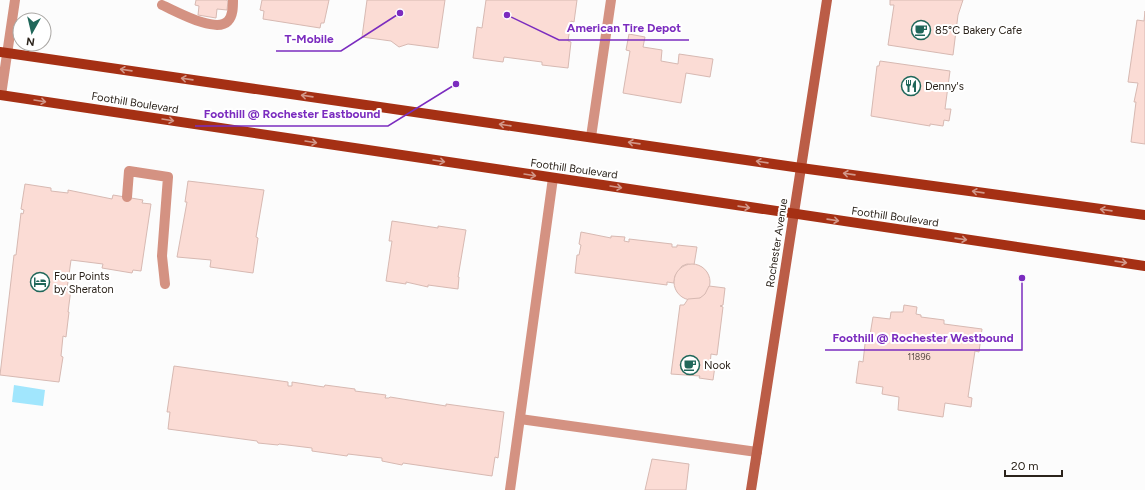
<svg xmlns="http://www.w3.org/2000/svg" width="1145" height="490" viewBox="0 0 1145 490" font-family="Figtree,sans-serif">
<style>
.water{fill:#a1e6fd}
.building{fill:#fbdcd5;stroke:#d7b9b2}
.lines{fill:none;stroke-linecap:round;stroke-linejoin:round}
.service{stroke:#d49282;stroke-width:10}
.secondary{stroke:#bb5d47;stroke-width:10}
.primary{stroke:#a53014;stroke-width:10}
.oneway{stroke:#d2988a}
.labels{text-anchor:middle;dominant-baseline:central;stroke-width:4;stroke-linejoin:round;paint-order:stroke}
.number-label{font-size:9px;fill:#5f514a}
.poi-label{font-size:11px;fill:#2b231b;stroke:#fff;text-anchor:start}
.street-label{font-size:11px;fill:#2b231b;stroke:#fff}
.leader{fill:none;stroke:#7b2cbf;stroke-width:1.5}
.callout-dot{fill:#7b2cbf;stroke:#fff;stroke-width:1.5}
.callout-label{font-size:12px;text-anchor:middle;font-weight:bold;fill:#7b2cbf;stroke:#fff;stroke-width:4;stroke-linejoin:round;paint-order:stroke}
</style>
<rect width="100%" height="100%" fill="#fcfcfc"/>
<path class="water" d="M14,385L45,390L43,406L12,402Z"/>
<g class="building">
<path d="M196,0H226L228,1L227,10L217,9L216,18L198,15L199,6L195,5Z"/>
<path d="M262,0H329L324,23H321L320,28L263,19L264,11L260,10Z"/>
<path d="M367,0H445L438,48L408,44L399,47L391,41L362,37Z"/>
<path d="M486,0H577L574,22L571,21L568,41L571,42L568,68L542,65V62L504,57L503,62L473,58L477,27L482,28Z"/>
<path d="M890,0H963L958,15L953,55L888,45L894,5H890Z"/>
<path d="M1145,11V144L1131,142L1136,102H1134L1138,83L1128,82L1137,20L1144,21Z"/>
<path d="M629,34L645,37L643,47L662,50L661,61L678,64L679,54L713,59L710,77L686,73L681,103L623,93L630,51L626,50Z"/>
<path d="M880,61L950,71L945,109H951L949,121L944,120L943,126L930,124V126L871,116L877,66H879Z"/>
<path d="M188,181L264,190L256,237L258,238L253,273L210,267L211,260L177,257L187,202H185Z"/>
<path d="M25,184L51,188V191L68,193V190L112,199L113,195L143,200L142,203L151,204L141,271L133,270L132,273L102,268L103,264L71,260L67,289H71L68,312H69L66,337L63,336L61,356L63,357L59,382L0,375L14,255H16L21,213L23,214L24,210L21,209Z"/>
<path d="M392,221L438,228V226L466,230L458,277H459L458,289L428,285V287L406,282V284L386,281L392,241H389Z"/>
<path d="M581,232L611,238V236L625,237L624,241L629,242V239L672,244V247H677V245L697,247L694,265L687,264L682,266L675,276L674,283L667,282V285L575,273L577,255H579L581,245L579,244Z"/>
<circle cx="692" cy="282" r="18"/>
<path d="M709,286L725,288L723,305L720,306L723,307L717,355L711,354L710,365L715,366L713,380L699,378L700,376L671,374L680,305H684L688,299L700,298L705,294Z"/>
<path d="M904,305L917,307L916,314L921,315V317L944,320V324L982,329L979,352L975,351L968,397L972,398L971,407L945,403L943,417L898,410L899,397L882,394L883,387L856,383L859,361L863,362L866,335H870L873,317L890,319L891,312H903Z"/>
<path d="M174,366L288,382V386H292V382L324,387L325,385L355,389V391L386,395L385,398H389L390,397L446,406V404L504,412L498,458L495,457L492,476L403,463L402,465L382,461V458L348,454L347,456L312,451V448L279,444L278,445L258,443L257,441L168,429L170,412H167Z"/>
<path d="M652,459L689,464L686,490H645Z"/>
</g>
<g class="lines">
<g class="service">
<path d="M162,5C176,11 216,34 228,21C233,16 233,7 233,0"/>
<path d="M1,95L15,0"/>
<path d="M591,137L611,0"/>
<path d="M127,197L129,171L168,177L162,256L165,284"/>
<path d="M520,419L757,452"/>
<path d="M510,490L553,178"/>
</g>
<path class="secondary" d="M751,490L827,0"/>
<g class="primary">
<path d="M0,52L801,168L1145,215"/>
<path d="M0,95L1145,266"/>
</g>
</g>
<defs><path id="oneway-shaft" d="M-6 0H5M1.5-3L5.5 0L1.5 3" fill="none" stroke-width="1.6" stroke-linecap="round" stroke-linejoin="round"/></defs>
<g class="oneway">
<use href="#oneway-shaft" transform="translate(126 70) rotate(-172)"/>
<use href="#oneway-shaft" transform="translate(187 79) rotate(-172)"/>
<use href="#oneway-shaft" transform="translate(307 96) rotate(-172)"/>
<use href="#oneway-shaft" transform="translate(40 101) rotate(9)"/>
<use href="#oneway-shaft" transform="translate(168 120) rotate(9)"/>
<use href="#oneway-shaft" transform="translate(505 125) rotate(-172)"/>
<use href="#oneway-shaft" transform="translate(311 142) rotate(9)"/>
<use href="#oneway-shaft" transform="translate(634 143) rotate(-172)"/>
<use href="#oneway-shaft" transform="translate(439 161) rotate(9)"/>
<use href="#oneway-shaft" transform="translate(762 162) rotate(-172)"/>
<use href="#oneway-shaft" transform="translate(849 174) rotate(-172)"/>
<use href="#oneway-shaft" transform="translate(530 175) rotate(9)"/>
<use href="#oneway-shaft" transform="translate(616 187) rotate(9)"/>
<use href="#oneway-shaft" transform="translate(978 192) rotate(-172)"/>
<use href="#oneway-shaft" transform="translate(744 207) rotate(8)"/>
<use href="#oneway-shaft" transform="translate(1106 210) rotate(-172)"/>
<use href="#oneway-shaft" transform="translate(833 220) rotate(8)"/>
<use href="#oneway-shaft" transform="translate(961 239) rotate(8)"/>
<use href="#oneway-shaft" transform="translate(1121 262) rotate(8)"/>
</g>
<defs>
<g id="cafe-ring" transform="scale(1)"><circle r="9.5" fill="#fff" stroke="#20675a" stroke-width="1.5"/><path d="M-5.5-4.5H6V0H3Q3 3.5 0 3.5H-2.5Q-5.5 3.5-5.5 0ZM3-3.2v2h1.7v-2ZM-6 4.5H4V6H-6Z" fill="#20675a"/></g>
<g id="restaurant-ring" transform="scale(1)"><circle r="9.5" fill="#fff" stroke="#20675a" stroke-width="1.5"/><path d="M-5-6h1v4h1v-4h1v4h1v-4h1v5L-1.5 .5V6h-2V.5L-5-1ZM5-6V6H3V1.5H1.5Q1.5-4 5-6Z" fill="#20675a"/></g>
<g id="hotel-ring" transform="scale(1)"><circle r="9.5" fill="#fff" stroke="#20675a" stroke-width="1.5"/><path d="M-6-4.5h1.5V1H6V5H4.5V3h-9V5H-6ZM-4 0a1.8 1.8 0 1 1 3.6 0ZM.5 0V-2.5h3Q6-2.5 6 0Z" fill="#20675a"/></g>
</defs>
<g fill-rule="evenodd">
<use href="#cafe-ring" x="921" y="30"/>
<use href="#restaurant-ring" x="911" y="86"/>
<use href="#hotel-ring" x="40" y="282"/>
<use href="#cafe-ring" x="690" y="365"/>
</g>
<g class="labels">
<g class="number-label">
<text x="919" y="356">11896</text>
</g>
<g class="poi-label">
<text x="935" y="30">85°C Bakery Cafe</text>
<text x="925" y="86">Denny's</text>
<text x="54" y="276">Four Points<tspan x="54" dy="13">by Sheraton</tspan></text>
<text x="704" y="365">Nook</text>
</g>
<g class="street-label">
<text transform="translate(135 103) rotate(9)">Foothill Boulevard</text>
<text transform="translate(574 169) rotate(8)">Foothill Boulevard</text>
<text transform="translate(895 217) rotate(8)">Foothill Boulevard</text>
<text transform="translate(777 243) rotate(-81)">Rochester Avenue</text>
</g>
</g>
<path class="leader" d="M507 15L559 40H689M400 13L341 51H276M456 84L388 126H195M1022 278L1022 350H825"/>
<g class="callout-dot">
<circle cx="507" cy="15" r="4"/>
<circle cx="400" cy="13" r="4"/>
<circle cx="456" cy="84" r="4"/>
<circle cx="1022" cy="278" r="4"/>
</g>
<g class="callout-label">
<text x="624" y="32">American Tire Depot</text>
<text x="309" y="43">T-Mobile</text>
<text x="292" y="118">Foothill @ Rochester Eastbound</text>
<text x="923" y="342">Foothill @ Rochester Westbound</text>
</g>
<g transform="translate(32 32) rotate(188)"><circle r="19" fill="#ffffff" stroke="#aaa7a4"/>
<path d="M0-3L7 15L0 10L-7 15Z" fill="#20675a"/>
<text y="-6" font-size="11" font-weight="bold" text-anchor="middle" fill="#2b231b">N</text>
</g>
<path d="M1005 470v6h57v-6" fill="none" stroke="#2b231b" stroke-width="2"/>
<text x="1011" y="470" font-size="12" fill="#2b231b" stroke="#ffffff" stroke-width="3" paint-order="stroke">20 m</text>
</svg>
